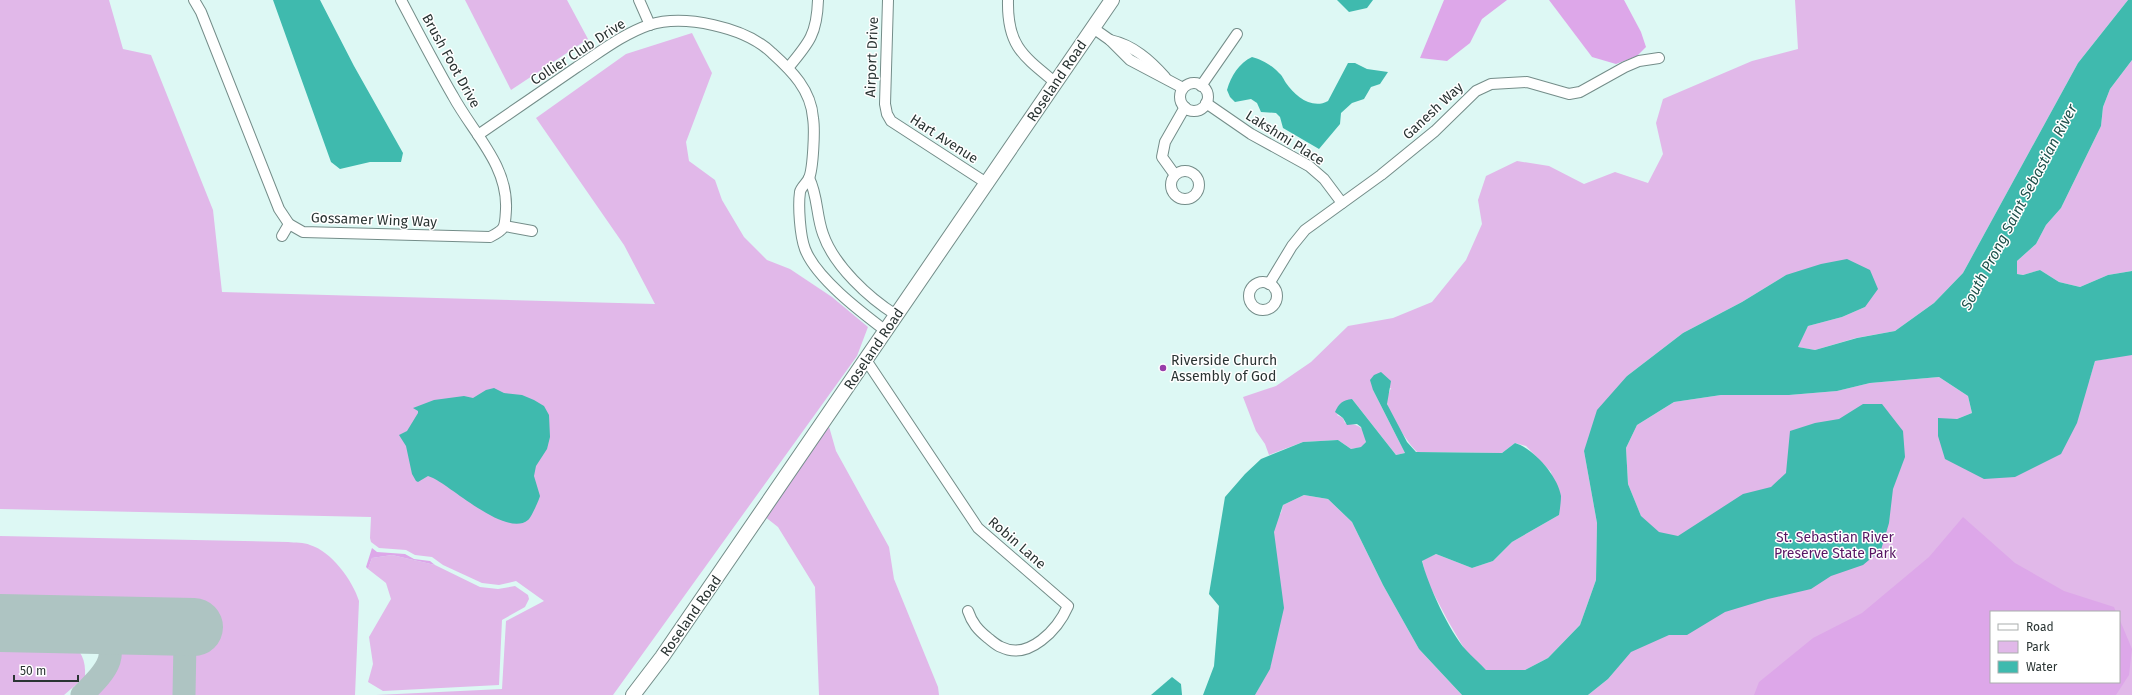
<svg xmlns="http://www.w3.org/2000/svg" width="2132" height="695" viewBox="0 0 2132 695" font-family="'Fira Sans',sans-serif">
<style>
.green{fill:#e1b8e9;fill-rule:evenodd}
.forest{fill:#dda7e9}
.water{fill:#3fbaae}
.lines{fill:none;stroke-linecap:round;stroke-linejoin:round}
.taxiway{stroke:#aec4c2;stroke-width:23}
.runway{stroke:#aec4c2;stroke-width:58}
.minor-casing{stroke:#748d89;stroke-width:12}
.secondary-casing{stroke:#748d89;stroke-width:16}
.minor{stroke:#fff;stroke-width:10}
.secondary{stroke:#fff;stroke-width:14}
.poi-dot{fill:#983eaa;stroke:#fff;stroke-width:1.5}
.labels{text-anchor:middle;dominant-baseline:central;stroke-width:3;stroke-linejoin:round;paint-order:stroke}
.street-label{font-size:14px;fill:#2a3433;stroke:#fff}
.poi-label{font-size:14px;fill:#2a3433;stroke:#fff;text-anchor:start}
.park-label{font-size:14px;fill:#581664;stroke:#fff}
.water-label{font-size:15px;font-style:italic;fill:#1f524c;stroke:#fff}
</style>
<rect width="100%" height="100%" fill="#ddf8f4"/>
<g class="green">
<path d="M0,0H109L123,49L151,55L213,210L222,292L655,304L624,245L536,118L626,54L692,33L712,73L686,142L689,161L715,180L722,200L744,237L767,260L790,269L832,297L868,327L857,356L613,695H376L502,689L506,621L544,601L516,581L499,585L482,583L443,565L432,557L415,555L406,550L379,548L371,542L370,538L371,517L0,509Z"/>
<path d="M465,0H567L588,39L511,90Z"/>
<path d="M1795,0H2128L2078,63L1963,273L1934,303L1895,331L1856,338L1815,350L1797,347L1808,326L1842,317L1865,307L1786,275L1742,302L1683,333L1627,376L1584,451L1597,523L1596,580L1580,625L1548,658L1525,670H1486L1465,650L1448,621L1427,581L1422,560L1436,554L1472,568L1493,561L1512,542L1559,515L1551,472L1526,446L1515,443L1502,453L1417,452C1408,443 1389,415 1387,403C1386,397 1389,393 1391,388L1373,390L1405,453L1396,455L1352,399L1337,415L1343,418L1345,423C1359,425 1365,426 1366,442L1362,447L1351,449L1338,440L1303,442L1269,455L1265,444L1256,431L1243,397L1276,386L1311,362L1348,326L1393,318L1432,302L1466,260L1482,224L1478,200L1486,176L1517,161L1549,166L1584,184L1615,172L1648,183L1663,154L1656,123L1663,99L1752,61L1798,49Z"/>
<path d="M2132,60V271L2108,275L2080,287L2059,282L2040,270L2023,275L2016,274L2017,261L2036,244L2046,225L2061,208L2101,126L2103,107L2110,89Z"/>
<path d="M2127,355H2132V695H1588L1608,679L1630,652L1641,516L1628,484L1626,448L1637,425L1674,402L1721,395H1789L1837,391L1870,383L1939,377L1968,396L1972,413L1957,419H1945L1966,470L2089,381L2095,361ZM1991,612H2119V682H1991Z"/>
<path d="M828,423L836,451L889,547L894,579L938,687L939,695H819L815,587L778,527L764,516Z"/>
<path d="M1304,495L1328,499L1352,522L1383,585L1419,649L1462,695H1255L1271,665L1269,526L1281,513L1283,505Z"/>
<path d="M0,536L288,542C295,543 304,542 310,545C331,551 353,581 359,601L355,695H193L194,643H199L198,614L0,610Z"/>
<path d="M392,555L435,565L480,587L498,589L515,586L528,595L529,599L525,607L502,620L499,685L383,691L368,682L373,664L369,637L391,599L386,583L368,569L372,558Z"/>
<path d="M0,638C34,639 89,628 85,677L64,695H0Z"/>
<path d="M117,641L169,643L176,654L174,695H95C112,680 125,664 117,641Z"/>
</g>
<g class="forest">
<path d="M1444,0H1507L1482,19L1470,43L1447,61L1420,58Z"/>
<path d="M1549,0H1624L1641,32L1646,47L1637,56L1616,64L1592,57Z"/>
<path d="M1963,517L2015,563L2064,591L2114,607L2116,612H1991V682H2119V618L2132,649L2129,675L2116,695H1754L1759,682L1813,638L1862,613L1929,557Z"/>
<path d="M372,548L377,552L405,554L414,559L430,561L435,565L392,555L372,558L368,569L366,567Z"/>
</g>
<g class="water">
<path d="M273,0H320L354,66L403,153L401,162H370L340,169L331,162Z"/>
<path d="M1337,0H1373L1367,8L1349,12Z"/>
<path d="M2128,0H2132V60L2110,89L2103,107L2101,126L2061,208L2046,225L2036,244L2017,261V274L2023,275L2040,270L2059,282L2080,287L2108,275L2132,271V355L2095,361L2077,423L2061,454L2015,477L1984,479L1945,459L1938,436V418L1957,419L1972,413L1968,396L1939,377L1870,383L1837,391L1789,395H1721L1674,402L1637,425L1626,448L1628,484L1641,516L1659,532L1678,536L1743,494L1771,487L1786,473L1790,431L1815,423L1839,419L1863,404H1882L1903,431L1905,457L1893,489L1889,523L1881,550L1863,565L1831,576L1811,589L1768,599L1725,612L1687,635H1669L1631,652L1608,679L1588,695H1462L1419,649L1383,585L1352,522L1328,499L1304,495L1283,505L1274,532L1284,608L1270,669L1255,695H1203L1214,666L1219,606L1209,594L1225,497L1245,474L1261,459L1303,442L1338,440L1351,449L1361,447L1366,442L1361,427L1357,424L1347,425L1343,418L1335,412C1339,403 1343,400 1352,399L1396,455L1405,453L1373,390L1370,380L1374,375L1381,372L1391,381L1387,404L1407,442L1416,452L1502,453L1515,443C1533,448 1558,476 1561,496C1561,501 1560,509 1559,515L1512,542L1493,561L1472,568L1436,554L1422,561C1428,585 1449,631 1466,650C1472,657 1480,663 1486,670H1525L1548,658L1580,625L1596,580L1597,523L1584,451L1597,410L1627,376L1683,333L1742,302L1786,275L1821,264L1847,259L1870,270L1878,289L1865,307L1842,317L1808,326L1798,347L1815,350L1857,338L1895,331L1934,303L1963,273L2078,63Z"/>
<path d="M1252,57C1261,59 1273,66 1279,73C1282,75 1284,80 1286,83C1295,96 1312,110 1328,101L1348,63H1355L1367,69L1388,72L1380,84L1371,87L1364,99L1352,103L1341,113L1340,124L1319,149L1283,128L1280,117L1276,113L1261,112L1257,103L1251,99L1235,102L1230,97L1227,90C1231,76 1239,63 1252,57Z"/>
<path d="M494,388L504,393L522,395L534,400L544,406L549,415L550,437L547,449L536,466L534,476L540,496C539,500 531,518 528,520C507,538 452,487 433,478L428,476L418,482L416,481L412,474L406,446L399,435L407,431L418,413V411L413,408L434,400L464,396L473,398L486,390Z"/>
<path d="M1172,677L1181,684L1182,695H1151Z"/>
</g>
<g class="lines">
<g class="taxiway">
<path d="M171,626L181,631L185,642L184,695"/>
<path d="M82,695C106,671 127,651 91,625"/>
</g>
<path class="runway" d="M0,623L194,627"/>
<g class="minor-casing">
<g id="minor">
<path d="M194,0L201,12L279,209L289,224L303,232L490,237C506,229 505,227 506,209C508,165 473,133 453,96C435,65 418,32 401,0"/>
<path d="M639,0L650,25"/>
<path d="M888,0L885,104L887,114L891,121L988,184"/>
<path d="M1008,0C1007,46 1023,56 1056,83"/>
<path d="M1093,28L1110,40L1130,60L1183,88"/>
<path d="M1110,40C1133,45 1150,60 1165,77"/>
<path d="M788,68C809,43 817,34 818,0"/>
<circle cx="1194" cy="97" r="14"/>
<path d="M1201,86L1237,34"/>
<path d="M1206,103L1251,134L1309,166L1324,179L1342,203"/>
<path d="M478,135C511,112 544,90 577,67C600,52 623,34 649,25C684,14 745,27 772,53C792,71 811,90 813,118C815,130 813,169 809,178C807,183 801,187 800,192C798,206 800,236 805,249C816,278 861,312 886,331"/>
<circle cx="1185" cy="185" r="14"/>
<path d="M1175,175L1162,157L1165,142L1185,107"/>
<path d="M809,178C818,196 816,215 823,234C834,266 869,298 896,315"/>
<path d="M505,226L532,231"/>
<path d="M282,236L289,224"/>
<circle cx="1263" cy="296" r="14"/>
<path d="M1269,284L1292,246L1305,230L1381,175L1435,131L1476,91L1491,84L1527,82L1569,94L1580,92L1625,67L1639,61L1659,58"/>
<path d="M866,360L978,528L1068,606C1058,629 1029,661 1001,647C996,645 992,641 988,638C978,630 972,623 968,611"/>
</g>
</g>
<g class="secondary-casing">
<path id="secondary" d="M633,695L662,657L1112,0"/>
</g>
<use href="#minor" class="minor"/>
<use href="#secondary" class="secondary"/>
</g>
<circle class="poi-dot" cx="1163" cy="368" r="4"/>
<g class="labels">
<g class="street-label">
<text transform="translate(578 52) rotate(-33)">Collier Club Drive</text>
<text transform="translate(872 57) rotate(-88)">Airport Drive</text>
<text transform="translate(451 61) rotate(61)">Brush Foot Drive</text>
<text transform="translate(1057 81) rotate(-56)">Roseland Road</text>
<text transform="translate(1433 111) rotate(-43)">Ganesh Way</text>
<text transform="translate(1285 138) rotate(32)">Lakshmi Place</text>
<text transform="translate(944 139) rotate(33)">Hart Avenue</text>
<text transform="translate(374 220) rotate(2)">Gossamer Wing Way</text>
<text transform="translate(874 349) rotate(-56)">Roseland Road</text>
<text transform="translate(1017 543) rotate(41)">Robin Lane</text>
<text transform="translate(691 616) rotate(-55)">Roseland Road</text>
</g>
<g class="poi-label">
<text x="1171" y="360">Riverside Church<tspan x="1171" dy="16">Assembly of God</tspan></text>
</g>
<g class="park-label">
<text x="1835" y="537">St. Sebastian River<tspan x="1835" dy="16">Preserve State Park</tspan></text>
</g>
<g class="water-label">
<text transform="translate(2019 207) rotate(-62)">South Prong Saint Sebastian River</text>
</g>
</g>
<rect x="1990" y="611" width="130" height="72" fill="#ffffff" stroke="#aaaead"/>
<rect x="1998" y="624" width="20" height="6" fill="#ffffff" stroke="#aaaead"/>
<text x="2026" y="631" font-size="12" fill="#2a3433">Road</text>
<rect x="1998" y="641" width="20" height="12" fill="#e1b8e9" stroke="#aaaead"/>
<text x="2026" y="651" font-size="12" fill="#2a3433">Park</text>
<rect x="1998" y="661" width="20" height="12" fill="#3fbaae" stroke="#aaaead"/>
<text x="2026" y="671" font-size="12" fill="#2a3433">Water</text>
<path d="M14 675v6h64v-6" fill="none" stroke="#2a3433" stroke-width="2"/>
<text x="20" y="675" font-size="12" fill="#2a3433" stroke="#ffffff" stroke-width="3" paint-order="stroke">50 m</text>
</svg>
